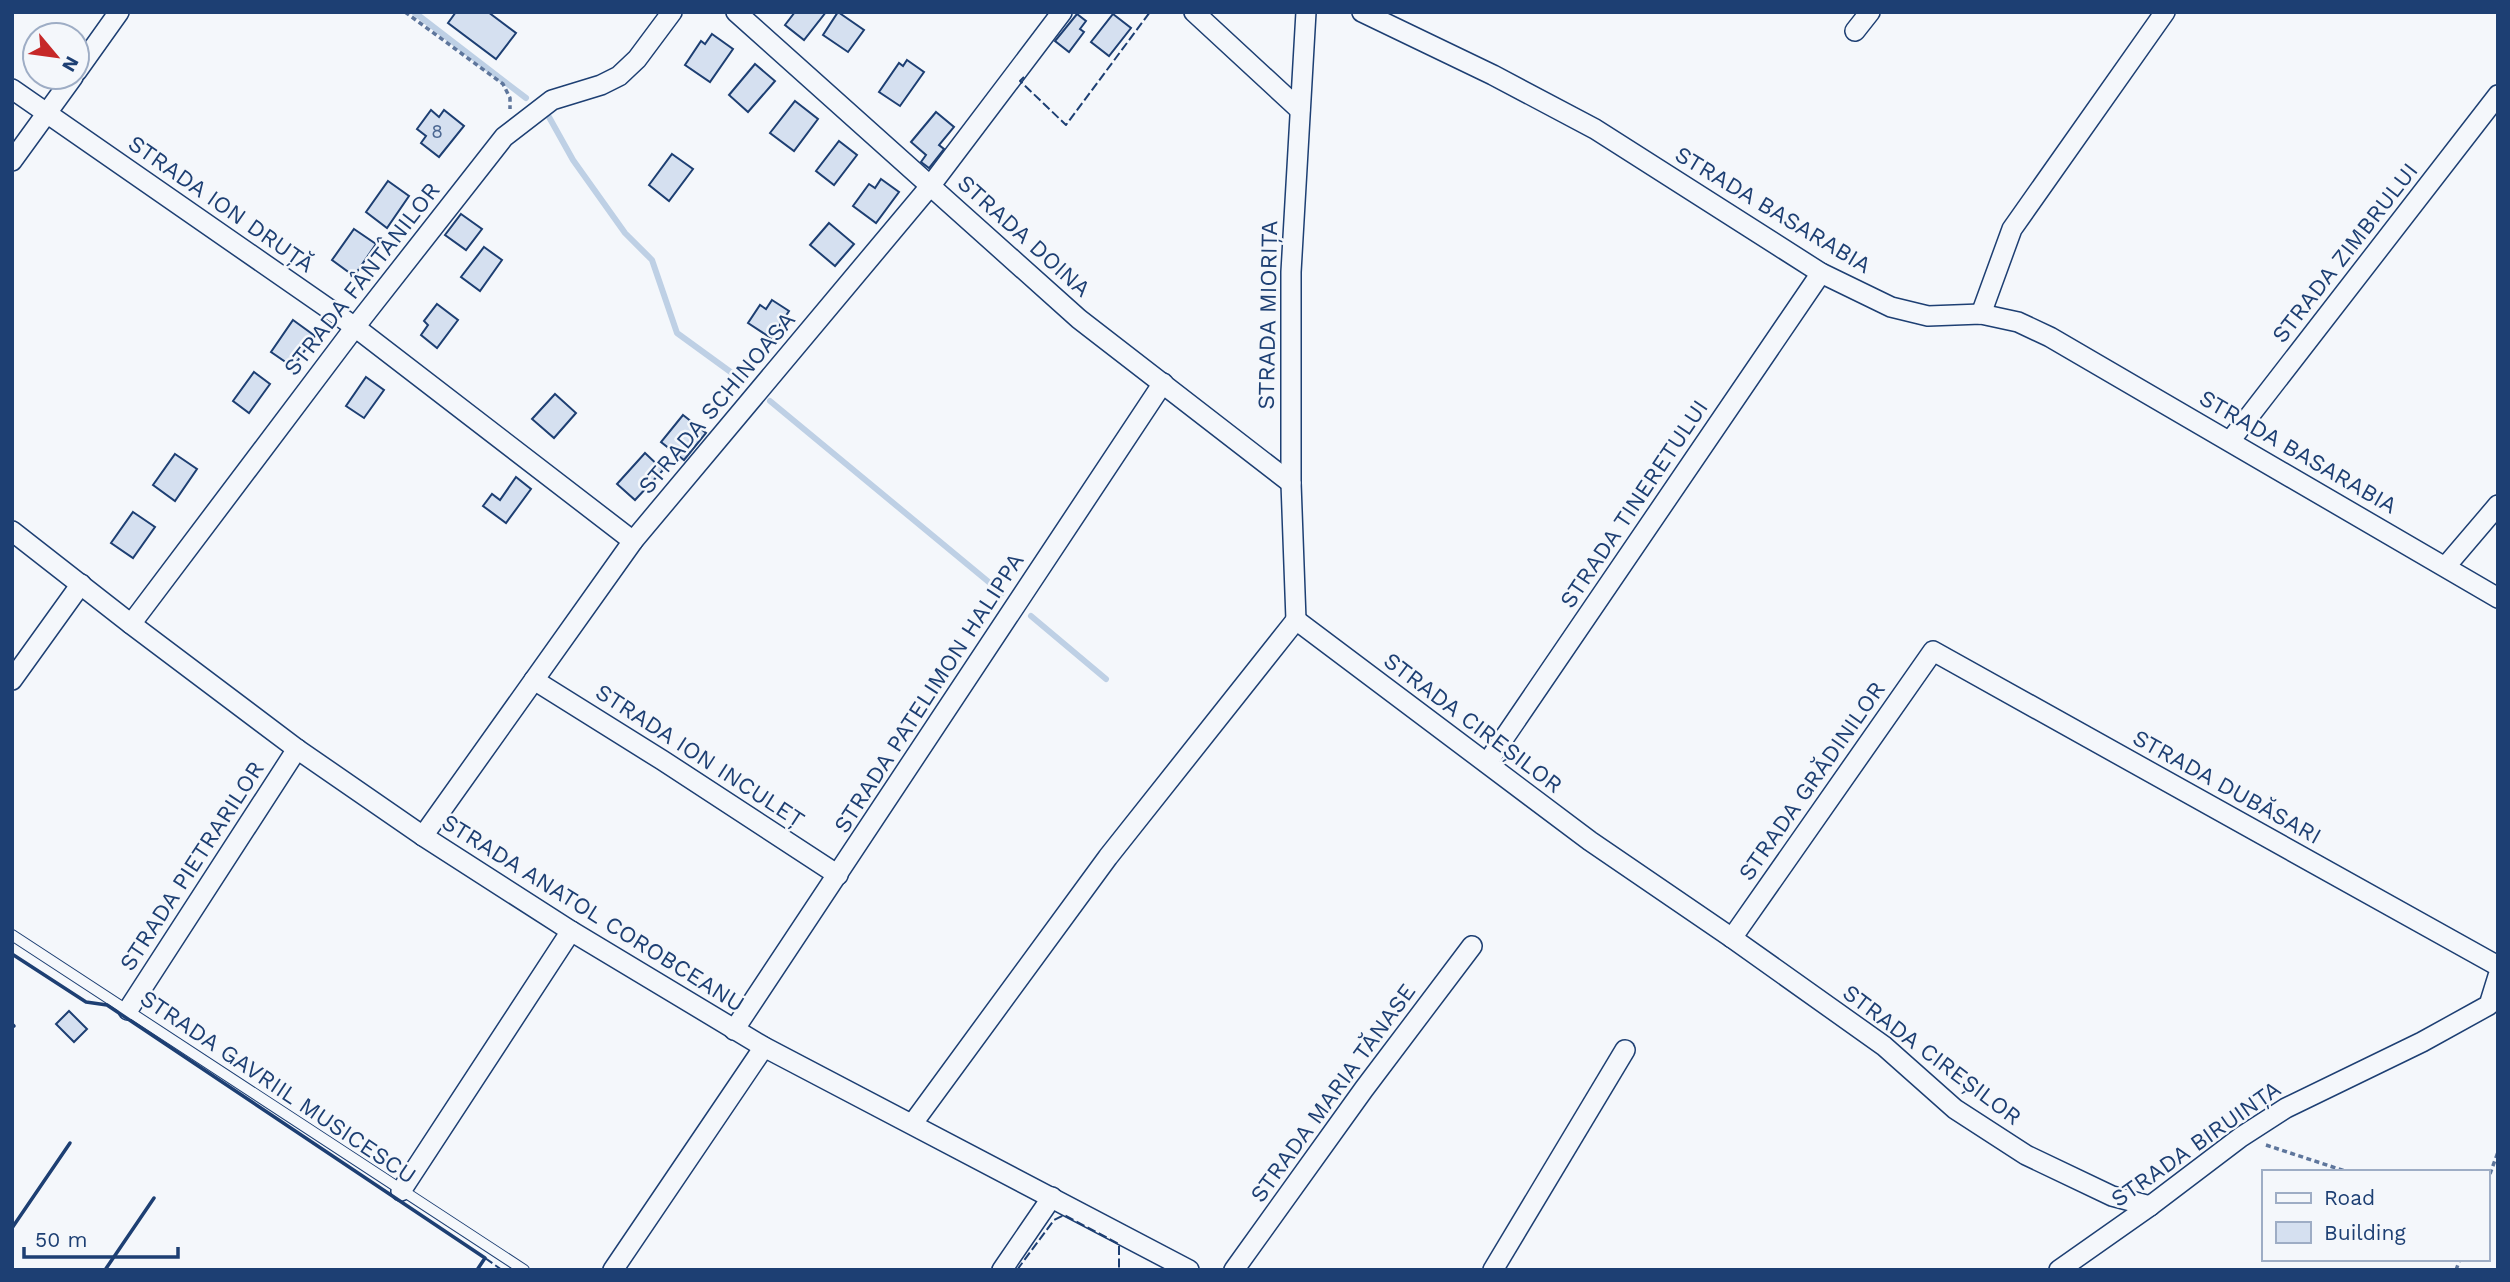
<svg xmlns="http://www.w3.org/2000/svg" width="2510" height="1282" viewBox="0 0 2510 1282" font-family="'Work Sans',sans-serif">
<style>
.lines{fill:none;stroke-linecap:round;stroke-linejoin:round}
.stream{stroke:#bed0e5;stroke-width:6}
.building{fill:#d5e0f0;stroke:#1d3f73;stroke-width:2}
.service-casing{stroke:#1d3f73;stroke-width:12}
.minor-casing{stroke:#1d3f73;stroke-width:22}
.path{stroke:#5e769c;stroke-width:3.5;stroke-dasharray:5 3.5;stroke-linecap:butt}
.service{stroke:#f4f7fb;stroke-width:10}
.minor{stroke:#f4f7fb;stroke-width:19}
.fence{stroke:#1d3f73;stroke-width:2;stroke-dasharray:9 3.5;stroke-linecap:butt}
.wall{stroke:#1d3f73;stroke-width:3.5}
.labels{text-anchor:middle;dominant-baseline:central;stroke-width:5;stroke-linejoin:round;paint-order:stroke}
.number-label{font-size:19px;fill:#4b6792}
.street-label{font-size:23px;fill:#1d3f73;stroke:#f4f7fb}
</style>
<rect width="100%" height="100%" fill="#f4f7fb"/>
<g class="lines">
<g class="stream">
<path d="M414,12L526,98"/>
<path d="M549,117L573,160L625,233L652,260L677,333L743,381"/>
<path d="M770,401L1002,593"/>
<path d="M1031,616L1106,679"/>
</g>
</g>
<g class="building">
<path d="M456,12H488L516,33L496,59L448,23Z"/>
<path d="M795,12H826L804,40L785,25Z"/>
<path d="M838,12L864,30L848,52L823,35Z"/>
<path d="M1077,14L1086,21L1080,29L1084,32L1069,52L1055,41Z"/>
<path d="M1113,14L1131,28L1109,56L1091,42Z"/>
<path d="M712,34L733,49L710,82L685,65L701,41L705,44Z"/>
<path d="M907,60L924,72L900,106L879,92L899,63L903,66Z"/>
<path d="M755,64L775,81L748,112L729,95Z"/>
<path d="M795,101L818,119L794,151L770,133Z"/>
<path d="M431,110L439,117L444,110L464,126L439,157L421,143L426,136L417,129Z"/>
<path d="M936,112L954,127L939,145L944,149L929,168L921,162L926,155L911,142Z"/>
<path d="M839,141L857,155L834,185L816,171Z"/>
<path d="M672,154L693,169L669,201L649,185Z"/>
<path d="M881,179L899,192L876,223L853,206L869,184L875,188Z"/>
<path d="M388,181L409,196L387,228L366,212Z"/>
<path d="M461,214L482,229L466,250L445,235Z"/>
<path d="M829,223L854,244L835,266L810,245Z"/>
<path d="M354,229L376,244L354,276L332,260Z"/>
<path d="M484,247L502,260L480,291L461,277Z"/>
<path d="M772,300L789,311L771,338L748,323L760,305L766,309Z"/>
<path d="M437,304L458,320L437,348L421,335L428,325L424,321Z"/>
<path d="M293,320L315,336L293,367L271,352Z"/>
<path d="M254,372L270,384L249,413L233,401Z"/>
<path d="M366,377L384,390L364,418L346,406Z"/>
<path d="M555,394L576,413L554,438L532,419Z"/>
<path d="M683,415L706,433L684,460L661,442Z"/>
<path d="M645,453L663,470L635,500L617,484Z"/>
<path d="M175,454L197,469L175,501L153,485Z"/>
<path d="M516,477L531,489L506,523L483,506L492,494L500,500Z"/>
<path d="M133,512L155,527L133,558L111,543Z"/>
<path d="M69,1011L87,1029L74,1042L56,1024Z"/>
</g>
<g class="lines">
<g class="service-casing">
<path id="service" d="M12,935L524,1270"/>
</g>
<g class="minor-casing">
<g id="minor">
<path d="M736,12L1079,319L1291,483"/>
<path d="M1194,12L1300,110"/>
<path d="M1362,12L1493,75L1595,129L1821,273L1891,307L1928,316L1981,314L2018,322L2050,337L2498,598"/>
<path d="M1855,31L1870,12"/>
<path d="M77,71L119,12"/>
<path d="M12,89L355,327L633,541"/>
<path d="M12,161L73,77"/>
<path d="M1981,314L2012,229L2165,12"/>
<path d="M2230,441L2498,95"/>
<path d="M12,531L131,624L297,749L423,836L571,931L764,1047L1189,1270"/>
<path d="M2446,566L2498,505"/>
<path d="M1296,620L1590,841L1732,938L1884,1046L1955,1109L2026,1155L2112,1196L2150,1206"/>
<path d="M1296,620L1291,483V272L1306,12"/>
<path d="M131,624L355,327L504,137L552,100L601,85L619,76L637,59L672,12"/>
<path d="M12,680L81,584"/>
<path d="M534,680L662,760L838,875"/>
<path d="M1487,763L1821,273"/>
<path d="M423,836L633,541L931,185L1062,12"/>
<path d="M1732,938L1933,651L2498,966"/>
<path d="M128,1010L297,749"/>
<path d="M734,1030L1163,383"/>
<path d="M913,1123L1108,857L1296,620"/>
<path d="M401,1191L571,931"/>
<path d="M613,1270L764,1047"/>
<path d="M1002,1270L1052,1197"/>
<path d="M1234,1270L1364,1089L1472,946"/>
<path d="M1493,1270L1625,1050"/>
<path d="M2059,1270L2150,1206L2241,1137L2286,1108L2422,1042L2489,1005L2498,976"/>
</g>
</g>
<g class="path">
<path d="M405,12L503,84L510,98V109"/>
<path d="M2266,1145L2348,1172"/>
<path d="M2487,1182L2498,1152"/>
<path d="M2456,1270L2460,1259"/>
</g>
<use href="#service" class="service"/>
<use href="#minor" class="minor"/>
<g class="fence">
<path d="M1024,77L1020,81L1066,125L1150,12"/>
<path d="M485,1258L502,1270"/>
<path d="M1017,1270L1054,1220L1064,1215L1119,1244V1270"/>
</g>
<g class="wall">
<path d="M12,954L86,1002L107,1005L485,1258L477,1270"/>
<path d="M12,1024L14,1026"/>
<path d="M12,1228L70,1143"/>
<path d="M105,1270L154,1198"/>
</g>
</g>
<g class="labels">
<g class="number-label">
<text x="437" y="131">8</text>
</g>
<g class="street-label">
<text transform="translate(221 204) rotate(35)">STRADA ION DRUȚĂ</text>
<text transform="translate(1773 210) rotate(31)">STRADA BASARABIA</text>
<text transform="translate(1024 236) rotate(42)">STRADA DOINA</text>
<text transform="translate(2345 253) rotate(-52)">STRADA ZIMBRULUI</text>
<text transform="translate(362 279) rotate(-52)">STRADA FÂNTÂNILOR</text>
<text transform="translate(1268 315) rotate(-89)">STRADA MIORIȚA</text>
<text transform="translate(717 403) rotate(-50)">STRADA SCHINOASA</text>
<text transform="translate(2298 452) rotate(30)">STRADA BASARABIA</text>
<text transform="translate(1634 504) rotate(-56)">STRADA TINERETULUI</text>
<text transform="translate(929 693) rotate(-57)">STRADA PATELIMON HALIPPA</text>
<text transform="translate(1473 723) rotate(37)">STRADA CIREȘILOR</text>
<text transform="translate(700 756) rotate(33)">STRADA ION INCULEȚ</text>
<text transform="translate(1812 781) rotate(-55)">STRADA GRĂDINILOR</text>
<text transform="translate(2227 787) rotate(29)">STRADA DUBĂSARI</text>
<text transform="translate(192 866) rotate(-57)">STRADA PIETRARILOR</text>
<text transform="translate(593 913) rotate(32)">STRADA ANATOL COROBCEANU</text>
<text transform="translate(1932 1055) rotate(37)">STRADA CIREȘILOR</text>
<text transform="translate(278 1087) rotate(34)">STRADA GAVRIIL MUSICESCU</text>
<text transform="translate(1333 1093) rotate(-54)">STRADA MARIA TĂNASE</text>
<text transform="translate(2196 1144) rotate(-35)">STRADA BIRUINȚA</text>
</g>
</g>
<rect width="2510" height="1282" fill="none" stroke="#1d3f73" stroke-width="28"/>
<rect x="2262" y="1170" width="228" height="91" fill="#f4f7fb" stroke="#9eadc5" stroke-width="2"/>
<rect x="2276" y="1193" width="35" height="10" fill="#f4f7fb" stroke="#9eadc5" stroke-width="2"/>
<text x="2324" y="1205" font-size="21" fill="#1d3f73">Road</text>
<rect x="2276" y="1222" width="35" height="21" fill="#d5e0f0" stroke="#9eadc5" stroke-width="2"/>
<text x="2324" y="1240" font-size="21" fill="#1d3f73">Building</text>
<g transform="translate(56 56) rotate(119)"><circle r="33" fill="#f4f7fb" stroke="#9eadc5" stroke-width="2"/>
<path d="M0-5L12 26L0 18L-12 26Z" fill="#c62828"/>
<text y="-10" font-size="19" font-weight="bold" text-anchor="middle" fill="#1d3f73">N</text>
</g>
<path d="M24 1247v10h154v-10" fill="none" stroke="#1d3f73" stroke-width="3.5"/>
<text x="35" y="1247" font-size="21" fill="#1d3f73" stroke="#f4f7fb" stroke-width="5" paint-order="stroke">50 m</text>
</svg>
